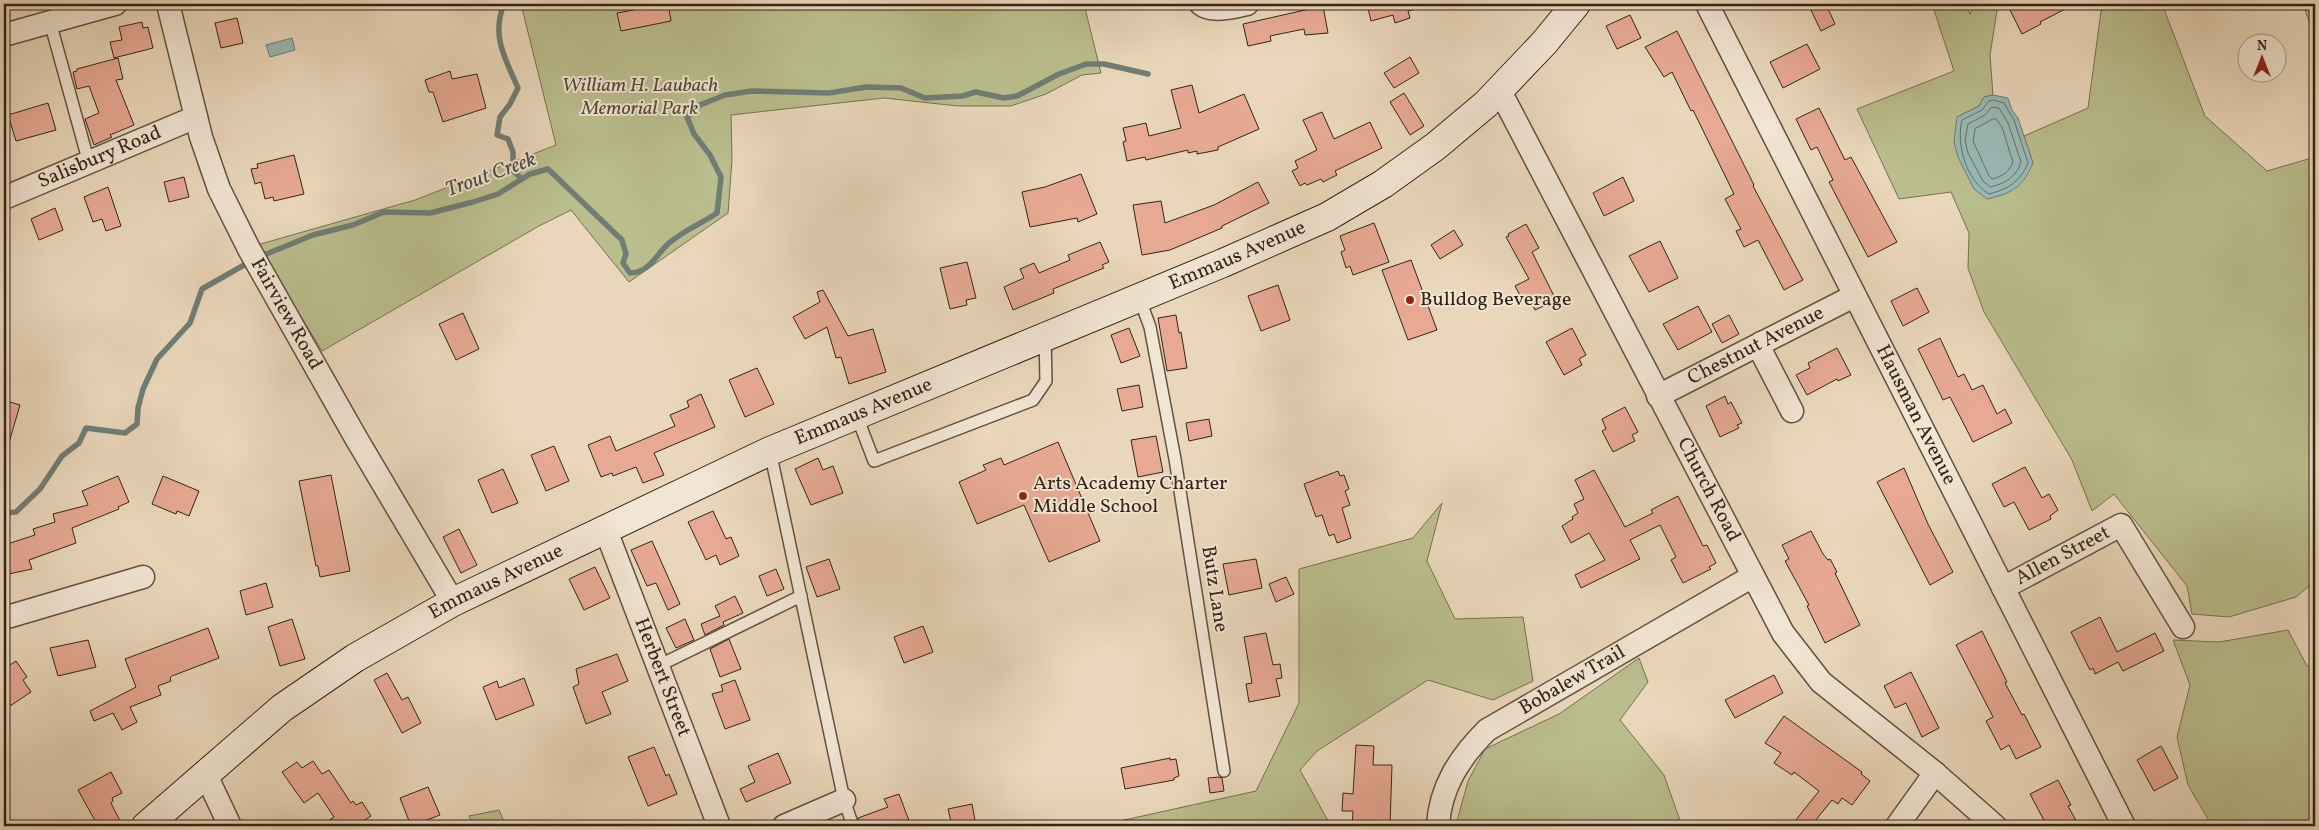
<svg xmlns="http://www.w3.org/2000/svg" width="2319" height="830" viewBox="0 0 2319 830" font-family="Vollkorn,serif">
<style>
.green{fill:#babd8e;stroke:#787052}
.water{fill:#98b9b4;stroke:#707d75}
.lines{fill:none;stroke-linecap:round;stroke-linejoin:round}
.shore{stroke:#666e65;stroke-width:1}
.stream{stroke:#707d75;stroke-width:5.5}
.building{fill:#e7a994;stroke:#352416}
.service-casing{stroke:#62513f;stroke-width:14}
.minor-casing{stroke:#62513f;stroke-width:25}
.secondary-casing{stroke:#352416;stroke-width:30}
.service{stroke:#f1e5d3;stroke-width:11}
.minor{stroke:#f1e5d3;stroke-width:22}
.secondary{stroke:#f1e5d3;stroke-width:28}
.poi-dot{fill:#8f2418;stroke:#f1e5d3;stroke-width:2}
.labels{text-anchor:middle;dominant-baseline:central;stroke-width:4;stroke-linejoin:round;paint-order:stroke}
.park-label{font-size:20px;font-style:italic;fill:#564a34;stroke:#f1e5d3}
.street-label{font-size:20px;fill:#352416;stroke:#f1e5d3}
.poi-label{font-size:20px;fill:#352416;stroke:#f1e5d3;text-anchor:start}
.water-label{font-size:21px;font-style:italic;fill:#4e493e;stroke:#f1e5d3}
</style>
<rect width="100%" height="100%" fill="#ead7bb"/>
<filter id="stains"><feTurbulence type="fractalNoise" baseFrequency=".004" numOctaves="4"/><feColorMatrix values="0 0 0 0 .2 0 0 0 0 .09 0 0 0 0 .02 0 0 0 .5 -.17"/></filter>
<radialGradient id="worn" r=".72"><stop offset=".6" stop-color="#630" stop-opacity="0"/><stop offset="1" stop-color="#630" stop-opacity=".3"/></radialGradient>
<g class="green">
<path d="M521,4H1084L1101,73L1082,75L1046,94L1011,106H958L884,98L731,115L732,160L728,213L629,282L571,210L539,226L322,351L257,245L415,200L556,145Z"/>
<path d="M1932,4H1966L1970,14L1975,4H1998L1990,55L1993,95L1984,97L1979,106L1957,117L2033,163L2024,136L2088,108L2102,4H2162L2205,116L2267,171L2315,157V581L2296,597L2229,617L2192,614L2187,586L2114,494L2092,511L2072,460L1984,312L1968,268L1969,233L1951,192L1899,199L1857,109L1954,71Z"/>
<path d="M2303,4H2315V39Z"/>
<path d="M1442,503L1427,561L1455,619L1523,617L1533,681L1493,700L1428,680L1317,751L1300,770L1331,826H1097L1256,791L1299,703V569L1413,538Z"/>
<path d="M2288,630L2307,666L2315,665V826H2212L2188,785L2177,737L2190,685L2173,640L2219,642Z"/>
<path d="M1639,658L1648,682L1620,720L1664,775L1682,826H1460L1457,821L1468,781L1485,749L1559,714Z"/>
<path d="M499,810L506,826H473L469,816Z"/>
</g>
<g class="water">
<path d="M292,38L295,50L270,57L266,45Z"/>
<path d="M1993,95L2008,98L2012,110L2018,118L2033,163C2023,187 2013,193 1987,199L1974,189L1958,157L1954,142L1957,117L1979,106L1984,97Z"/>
</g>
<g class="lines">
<g class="shore">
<path d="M1993,100L2004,103L2014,120L2028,163C2020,182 2008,189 1989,194C1966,180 1956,145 1962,120L1982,110L1988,102Z"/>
<path d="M1992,107L1999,108L2008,123L2021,162C2016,177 2005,184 1990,187L1983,181L1968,153L1965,141L1968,124L1985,115Z"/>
<path d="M1993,119H1996L2002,127L2013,162C2010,171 2002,177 1992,179L1989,176L1973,141L1975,129Z"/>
</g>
<g class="stream">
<path d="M504,4C491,36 505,58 518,88L510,104L500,117L497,135L508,139L513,152V171L522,179"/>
<path d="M259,257L313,235L353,225L384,212L430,213L473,202L498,194L530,174L548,169L622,240L626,254L623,263L630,273C648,273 655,257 666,246C680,232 701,224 717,213L721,177L710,155L694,134L687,117L700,105L725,95L752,91L829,93L866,87L901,88L925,98L962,96L976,92L1004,98L1017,96L1059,74L1086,64H1104L1148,74"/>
<path d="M4,513L16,512L40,489L62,456L79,443L86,428L125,433L137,424L138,408L143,389L157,359L190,323L202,289L251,261"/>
</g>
</g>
<g class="building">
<path d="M633,4H668L671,21L621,31L617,13L634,10Z"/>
<path d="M1367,4H1416L1417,9L1408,11L1410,18L1395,23L1393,15L1371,21Z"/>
<path d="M1808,4H1826L1835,24L1821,31Z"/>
<path d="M2007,4H2075L2040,22L2041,24L2022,34Z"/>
<path d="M1323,6L1328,33L1305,35L1304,29L1270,36L1271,41L1248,46L1243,24Z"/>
<path d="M1630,15L1641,38L1617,49L1606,26Z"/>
<path d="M237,18L243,43L221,48L215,23Z"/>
<path d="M142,22L143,28L148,27L153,48L114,58L110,42L122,40L119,27Z"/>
<path d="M1677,31L1754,185L1753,186L1803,280L1784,290L1758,240L1744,247L1736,231L1741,229L1725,199L1734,194L1693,110L1691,111L1672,72L1664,77L1645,47Z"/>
<path d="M1807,44L1820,69L1783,88L1770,62Z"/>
<path d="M1410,57L1419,73L1394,88L1384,73Z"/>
<path d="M118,58L123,79L116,80L134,125L110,135L112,137L94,145L85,119L99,113L89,86L77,89L73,72L77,71V69Z"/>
<path d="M450,71L452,79L477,74L486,108L443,122L433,92H429L425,80Z"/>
<path d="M1192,85L1199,113L1244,94L1259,129L1218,147V150L1197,154V151L1188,153V150L1146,160L1145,157L1127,161L1123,142L1126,141L1123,128L1146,123L1149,136L1181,128L1171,90Z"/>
<path d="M1404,93L1424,126L1410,135L1390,102Z"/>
<path d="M48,103L56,130L16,141L8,115Z"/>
<path d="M1819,108L1845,160L1851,157L1897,242L1868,257L1829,182L1833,180L1817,147L1811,150L1796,119Z"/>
<path d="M1322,112L1334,139L1370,122L1382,148L1335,171L1337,175L1323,182L1321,179L1307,185L1305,183L1300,186L1292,171L1298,168L1295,161L1317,150L1303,120Z"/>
<path d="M294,155L304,194L274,201L273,197L265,199L261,182L255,184L251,169L258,168L257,164Z"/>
<path d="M1081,174L1097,214L1078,222L1077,218L1030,227L1022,192L1045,187Z"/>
<path d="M184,177L189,197L169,202L164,182Z"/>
<path d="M1623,177L1634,201L1604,216L1593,193Z"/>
<path d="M1258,182L1269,203L1222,226V228L1170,250L1142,255L1133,205L1161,201L1165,223L1214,205Z"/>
<path d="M108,187L121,226L106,231L102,219L93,222L84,197Z"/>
<path d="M55,208L63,230L39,240L31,219Z"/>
<path d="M1374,223L1389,262L1353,275L1350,266L1346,268L1341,252L1345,250L1340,236Z"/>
<path d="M1526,224L1539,248L1532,252L1556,300L1535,310L1528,296L1522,299L1515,286L1529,279L1506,237L1509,236L1508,234Z"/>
<path d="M1454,230L1463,245L1440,259L1431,245Z"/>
<path d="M1660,241L1678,278L1649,292L1629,256Z"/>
<path d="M1100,242L1109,262L1102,265L1104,268L1053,289L1054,293L1013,310L1004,287L1024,278L1020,269L1034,263L1039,273L1070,260L1068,255Z"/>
<path d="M1411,260L1437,330L1408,340L1382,270Z"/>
<path d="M967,262L976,298L966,300L967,305L950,309L940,268Z"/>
<path d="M1278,285L1290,320L1261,331L1248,296Z"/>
<path d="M1917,288L1929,312L1903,326L1891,301Z"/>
<path d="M823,290L848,336L873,329L886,372L849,384L841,357L836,358L827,327L805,339L793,317L820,302L817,292Z"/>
<path d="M1698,306L1712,332L1678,350L1663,324Z"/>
<path d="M463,313L479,349L456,360L439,324Z"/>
<path d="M1176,315L1179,333L1181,332L1187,368L1167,371L1158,318Z"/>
<path d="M1729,315L1739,334L1722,343L1712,324Z"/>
<path d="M1129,328L1140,356L1121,363L1111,335Z"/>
<path d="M1572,328L1586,355L1579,359L1582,365L1564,375L1546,342Z"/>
<path d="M1940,338L1958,377L1964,374L1972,390L1983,385L1997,414L2005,409L2012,423L1973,442L1950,397L1943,400L1918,349Z"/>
<path d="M1837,348L1851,375L1838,381L1837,379L1807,395L1796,375L1810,368L1808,363Z"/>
<path d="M757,368L774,404L745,417L729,380Z"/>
<path d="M1139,385L1143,407L1122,411L1117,389Z"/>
<path d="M701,394L715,427L654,453L664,475L643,483L636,467L613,476L612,473L601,477L588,445L610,436L616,451L675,426L670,415L689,407L687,401Z"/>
<path d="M1725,396L1728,404L1731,402L1742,423L1737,425L1739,428L1720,437L1706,406Z"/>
<path d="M4,400L20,405L8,446H4Z"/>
<path d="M1625,407L1638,432L1632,435L1635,441L1613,452L1602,431L1606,429L1602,419Z"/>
<path d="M1209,419L1212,436L1189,441L1186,423Z"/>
<path d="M1156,436L1163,472L1138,477L1131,440Z"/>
<path d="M1058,442L1100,541L1049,562L1024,505L977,524L959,482L986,470L983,465L1001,458L1004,465Z"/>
<path d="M554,446L569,481L546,491L531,455Z"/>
<path d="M818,458L823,470L833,466L843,493L811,505L795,469Z"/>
<path d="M2025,467L2042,498L2049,494L2058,510L2050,516L2051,519L2029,530L2014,502L2004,507L1992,484Z"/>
<path d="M1904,468L1928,524L1953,572L1930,585L1877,482Z"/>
<path d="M503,469L518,503L492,513L478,480Z"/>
<path d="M1594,470L1625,527L1653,513L1651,510L1678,496L1703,546L1707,545L1716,563L1709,567L1711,569L1683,583L1671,560L1676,557L1660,525L1630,540L1640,559L1581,588L1575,575L1605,560L1589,533L1571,543L1562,526L1573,519L1572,517L1578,513L1574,504L1584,499L1575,480Z"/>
<path d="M1338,471L1340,476L1344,475L1349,489L1345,491L1350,505L1342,508L1351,538L1337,543L1334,534L1329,536L1322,515L1316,517L1304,484Z"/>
<path d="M331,475L350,571L320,577L318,566H316L299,481Z"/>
<path d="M118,476L129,502L118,507L119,509L72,528L76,543L29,560L32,569L4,575V545L35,535L33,529L55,522L53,514L88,505L82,491Z"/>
<path d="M163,476L199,491L189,516L177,511L176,514L152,504Z"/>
<path d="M713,511L726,539L731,537L739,556L720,565L716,555L706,560L688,522Z"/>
<path d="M459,529L477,565L461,573L443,537Z"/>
<path d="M1811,531L1823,554L1828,560L1830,559L1837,572L1835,573L1860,625L1825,643L1807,606L1809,605L1785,561L1789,559L1782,545Z"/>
<path d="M652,541L680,604L668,610L656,583L647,586L631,550Z"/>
<path d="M829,559L840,589L817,597L806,567Z"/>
<path d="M1256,559L1262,588L1229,595L1223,564Z"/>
<path d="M595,567L610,598L584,610L569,579Z"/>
<path d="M776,569L784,589L767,596L759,576Z"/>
<path d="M1286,577L1294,594L1276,602L1269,584Z"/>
<path d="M266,583L273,607L246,615L240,591Z"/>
<path d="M735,596L743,613L723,622L724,625L705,635L701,624L720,616L715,606Z"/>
<path d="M2100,617L2117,652L2155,633L2164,651L2123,671L2118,662L2095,674L2093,668L2090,670L2071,632Z"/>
<path d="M292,619L305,659L280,666L268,627Z"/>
<path d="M685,619L694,640L676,648L666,628Z"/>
<path d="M923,626L933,652L904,663L894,637Z"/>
<path d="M208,628L219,658L172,676L170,678L171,681L158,686L161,695L130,707L137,722L122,730L113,713L94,721L90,711L136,687L125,659Z"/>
<path d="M1982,631L2007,682L2005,683L2022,715L2024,714L2041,747L2016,759L2009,745L2001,750L1986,721L1993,717L1956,645Z"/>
<path d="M1266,633L1273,665L1280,664L1282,678L1276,679L1280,696L1249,702L1246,684L1252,683L1244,637Z"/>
<path d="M729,639L741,669L720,677L710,649Z"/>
<path d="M88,640L96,667L58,676L50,648Z"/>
<path d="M617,654L628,681L602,692L611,714L586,724L573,687L579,684L576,669Z"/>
<path d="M16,661L27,677L23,680L31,692L4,710V669Z"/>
<path d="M1911,672L1939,728L1922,737L1906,703L1895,708L1884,686Z"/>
<path d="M387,673L402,700L408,697L421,723L402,733L374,680Z"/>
<path d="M1774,675L1783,693L1735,718L1725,700Z"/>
<path d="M524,678L534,705L496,720L483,687L497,681L499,688Z"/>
<path d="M735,680L750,720L725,729L712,694L723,691L721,685Z"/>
<path d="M1784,716L1862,772L1861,774L1870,781L1852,805L1842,798L1838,804L1832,800L1811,826H1791L1819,791L1794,772L1792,775L1774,763L1781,753L1765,743Z"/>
<path d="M1356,745L1374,746L1373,765H1392L1390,826H1352L1353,811H1342L1343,793L1353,794Z"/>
<path d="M2161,746L2178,778L2154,791L2137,760Z"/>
<path d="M654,747L666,776L669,774L677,794L648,806L628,757Z"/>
<path d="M778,753L791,783L746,802L740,789L755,782L748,766Z"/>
<path d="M1170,758V760L1176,759L1179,776L1174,778V780L1125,789L1121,768Z"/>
<path d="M313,761L322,774L329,770L351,803L353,801L356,805L362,802L371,816L355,826H320L334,817L318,793L304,803L282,772L297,762L302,768Z"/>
<path d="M111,772L122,793L112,798L113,801L111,803L120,821L110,826H98L78,790Z"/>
<path d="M1219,777L1222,778L1224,791L1210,793L1208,778Z"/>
<path d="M2058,780L2071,805L2068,806L2079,826H2047L2030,794Z"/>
<path d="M428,787L440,815L411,826L400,798Z"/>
<path d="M899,794L911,826H860L858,818L888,807L884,799Z"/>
<path d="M972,804L976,826H952L948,809Z"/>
</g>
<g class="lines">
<g class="service-casing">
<g id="service">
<path d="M50,22L89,163"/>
<path d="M1139,297L1150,327L1175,459L1224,771"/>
<path d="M856,414L874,461L1033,400L1046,381L1045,337"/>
<path d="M770,451L844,800L853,826"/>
<path d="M658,666L801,596"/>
</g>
</g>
<g class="minor-casing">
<g id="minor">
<path id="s1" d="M168,4L201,137L219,189L249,249L356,438L453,602"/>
<path d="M1201,4C1212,13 1234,7 1247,4"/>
<path id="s2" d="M1707,4L2124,826"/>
<path d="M4,35L115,4"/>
<path id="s3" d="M1500,91L1783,633L1821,682L1935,773L1995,826"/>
<path id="s4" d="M4,198L196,117"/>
<path d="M1761,343L1762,353L1792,411"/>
<path id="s5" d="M1658,396L1854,296"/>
<path id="s6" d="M605,528L719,826"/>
<path id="s7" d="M2003,588L2121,525L2183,627"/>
<path d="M4,618L143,577"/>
<path d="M206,775L230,826"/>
<path d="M784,826L844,800"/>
<path id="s8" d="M1438,826C1440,787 1460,757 1487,730L1753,576"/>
<path d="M1897,826L1935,773"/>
</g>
</g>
<g class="secondary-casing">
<g id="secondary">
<path id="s9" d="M146,826L282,708L355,658L453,602L770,451L1223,263L1327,217L1383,184L1436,146L1486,104L1544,43L1576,4"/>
</g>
</g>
<use href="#service" class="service"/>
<use href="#minor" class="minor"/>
<use href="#secondary" class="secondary"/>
</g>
<g class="poi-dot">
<circle cx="1410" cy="300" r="5"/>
<circle cx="1023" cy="496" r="5"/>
</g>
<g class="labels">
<g class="park-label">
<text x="640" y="86">William H. Laubach<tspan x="640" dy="23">Memorial Park</tspan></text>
</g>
<g class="street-label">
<text stroke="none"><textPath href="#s4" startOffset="104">Salisbury Road</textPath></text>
<text stroke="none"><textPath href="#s9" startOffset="1239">Emmaus Avenue</textPath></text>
<text stroke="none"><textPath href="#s1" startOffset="334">Fairview Road</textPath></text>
<text stroke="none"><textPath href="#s5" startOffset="110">Chestnut Avenue</textPath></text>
<text stroke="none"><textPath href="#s9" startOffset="834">Emmaus Avenue</textPath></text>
<text stroke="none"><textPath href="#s2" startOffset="461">Hausman Avenue</textPath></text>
<text stroke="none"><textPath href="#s3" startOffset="450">Church Road</textPath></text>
<text stroke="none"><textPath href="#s7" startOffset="68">Allen Street</textPath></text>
<text stroke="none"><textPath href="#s9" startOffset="429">Emmaus Avenue</textPath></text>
<text transform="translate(1214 589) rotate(81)">Butz Lane</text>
<text stroke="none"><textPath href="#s6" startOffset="160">Herbert Street</textPath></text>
<text stroke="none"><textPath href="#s8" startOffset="209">Bobalew Trail</textPath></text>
</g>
<g class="poi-label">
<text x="1420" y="300">Bulldog Beverage</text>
<text x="1033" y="484">Arts Academy Charter<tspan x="1033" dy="23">Middle School</tspan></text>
</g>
<g class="water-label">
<text transform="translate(491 175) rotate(-20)">Trout Creek</text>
</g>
</g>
<rect width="2319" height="830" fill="none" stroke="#ead7bb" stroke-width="20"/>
<rect x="5" y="5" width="2309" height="820" fill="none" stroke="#352416" stroke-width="2.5"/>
<rect x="10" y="10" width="2299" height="810" fill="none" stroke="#352416"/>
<g transform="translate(2262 58)"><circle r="24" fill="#f1e5d3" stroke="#a69887"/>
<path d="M0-4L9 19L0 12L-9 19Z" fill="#8f2418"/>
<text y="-8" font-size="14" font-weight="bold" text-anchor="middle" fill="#352416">N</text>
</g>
<rect width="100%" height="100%" filter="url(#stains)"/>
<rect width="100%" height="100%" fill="url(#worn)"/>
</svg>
